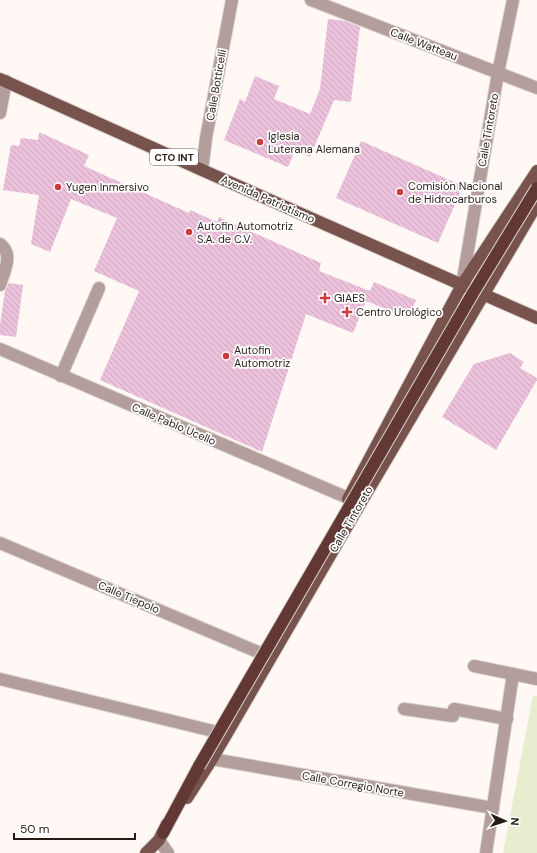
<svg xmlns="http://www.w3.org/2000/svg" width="537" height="853" viewBox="0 0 537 853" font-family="'DM Sans',sans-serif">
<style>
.green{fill:#e8edcf}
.building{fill:url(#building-back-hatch)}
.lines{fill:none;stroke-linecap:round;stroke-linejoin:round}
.minor-casing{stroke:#dcd5d0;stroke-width:14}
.major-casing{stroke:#dcd5d0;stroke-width:14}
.highway-casing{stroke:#dcd5d0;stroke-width:14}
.minor{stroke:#b49e9b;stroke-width:12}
.major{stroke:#78534e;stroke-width:12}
.highway{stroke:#613834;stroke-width:12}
.highway-bridge-casing{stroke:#dcd5d0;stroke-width:14;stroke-linecap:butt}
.highway-bridge{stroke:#613834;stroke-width:12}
.poi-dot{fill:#cb3c40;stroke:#fff;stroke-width:1.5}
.labels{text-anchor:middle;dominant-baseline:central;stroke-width:3.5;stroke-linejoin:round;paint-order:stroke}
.shield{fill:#fff;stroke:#675f5a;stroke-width:1}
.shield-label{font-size:10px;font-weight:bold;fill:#261b14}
.street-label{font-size:11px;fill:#261b14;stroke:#fff}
.poi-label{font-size:11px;fill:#261b14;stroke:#fff;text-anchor:start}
</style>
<defs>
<pattern id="building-back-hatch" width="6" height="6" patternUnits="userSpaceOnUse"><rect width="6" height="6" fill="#ecc1dc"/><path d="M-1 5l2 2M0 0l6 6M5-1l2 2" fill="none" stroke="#caa5bc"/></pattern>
</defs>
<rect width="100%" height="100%" fill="#fff8f4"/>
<path class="green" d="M533,695L537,696V853H503Z"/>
<g class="building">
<path d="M328,19L345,21L360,27L351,102L334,100L310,157L295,151L288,167L224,140L240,99L245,102L255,76L279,86L274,99L310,114L320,89Z"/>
<path d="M39,132L89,155L84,166L189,213L190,210L217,222L219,217L321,263L319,271L370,291L374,282L416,300L408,318L366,301L353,333L306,314L262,452L100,380L139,291L94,271L117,218L71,199L50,252L31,244L39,195L3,190L11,145L19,146L21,138L38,140Z"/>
<path d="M361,141L463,186L438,243L336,198Z"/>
<path d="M9,283L23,285L16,337L0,335V325L5,291Z"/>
<path d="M510,353L524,362L520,368L537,378V380L496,450L442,417L474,364Z"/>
</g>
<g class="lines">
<g class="minor-casing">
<g id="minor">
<path d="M311,0L537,88"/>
<path d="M0,113L6,81"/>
<path d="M202,170L206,138L232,0"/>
<path d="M0,244C14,254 4,272 0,285"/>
<path d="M462,285L498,73L513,0"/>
<path d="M0,349L348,498"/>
<path d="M61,376L99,288"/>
<path d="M0,543L258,652"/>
<path d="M474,666L537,679"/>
<path d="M0,679L213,731"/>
<path d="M404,709L453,716L454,709L507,719"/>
<path d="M212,759L493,808"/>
<path d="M159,840L168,853"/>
<path d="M486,853L513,674"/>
</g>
</g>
<g class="major-casing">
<g id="major">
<path d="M0,79L202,170L537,318"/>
<path d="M348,499L462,285L537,171"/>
<path d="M187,798L212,759L360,504L537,204"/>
<path d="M146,853L159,840L167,824"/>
</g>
</g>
<g class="highway-casing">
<path id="highway" d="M163,833L199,766"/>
</g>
<use href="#minor" class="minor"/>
<use href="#major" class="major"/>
<use href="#highway" class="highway"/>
<g class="highway-bridge-casing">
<path id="highway-bridge" d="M199,766L473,293L537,188"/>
</g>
<use href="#highway-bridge" class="highway-bridge"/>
</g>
<g class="poi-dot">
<circle cx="260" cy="142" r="4"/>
<circle cx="58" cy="187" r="4"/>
<circle cx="400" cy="192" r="4"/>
<circle cx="189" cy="232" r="4"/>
<path d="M323 292h4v4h4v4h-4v4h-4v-4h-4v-4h4z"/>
<path d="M345 306h4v4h4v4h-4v4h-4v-4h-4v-4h4z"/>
<circle cx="226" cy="356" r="4"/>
</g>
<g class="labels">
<rect class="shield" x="150" y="149" width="48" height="16" rx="3"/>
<g class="shield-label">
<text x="174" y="157">CTO INT</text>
</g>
<g class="street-label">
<text transform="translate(424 44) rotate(21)">Calle Watteau</text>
<text transform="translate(216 85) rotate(-80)">Calle Botticelli</text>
<text transform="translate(488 130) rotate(-80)">Calle Tintoreto</text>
<text transform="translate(268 199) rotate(24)">Avenida Patriotismo</text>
<text transform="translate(174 424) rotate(23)">Calle Pablo Ucello</text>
<text transform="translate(351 519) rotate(-60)">Calle Tintoreto</text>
<text transform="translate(129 597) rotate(23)">Calle Tiepolo</text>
<text transform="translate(353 784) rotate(10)">Calle Corregio Norte</text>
</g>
<g class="poi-label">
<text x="268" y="136">Iglesia<tspan x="268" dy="13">Luterana Alemana</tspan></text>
<text x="408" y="186">Comisión Nacional<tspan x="408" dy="13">de Hidrocarburos</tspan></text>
<text x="66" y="187">Yugen Inmersivo</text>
<text x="197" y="226">Autofin Automotriz<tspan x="197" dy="13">S.A. de C.V.</tspan></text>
<text x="334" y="298">GIAES</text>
<text x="356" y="312">Centro Urológico</text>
<text x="234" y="350">Autofin<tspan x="234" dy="13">Automotriz</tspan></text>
</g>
</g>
<g transform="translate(505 821) rotate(93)" stroke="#ffffff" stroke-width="3" paint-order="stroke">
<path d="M0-3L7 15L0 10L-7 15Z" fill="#261b14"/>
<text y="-6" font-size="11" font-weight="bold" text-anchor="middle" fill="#261b14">N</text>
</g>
<path d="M14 833v6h121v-6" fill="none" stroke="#261b14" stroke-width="2"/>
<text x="20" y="833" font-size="12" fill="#261b14" stroke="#ffffff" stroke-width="3" paint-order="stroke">50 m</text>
</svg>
